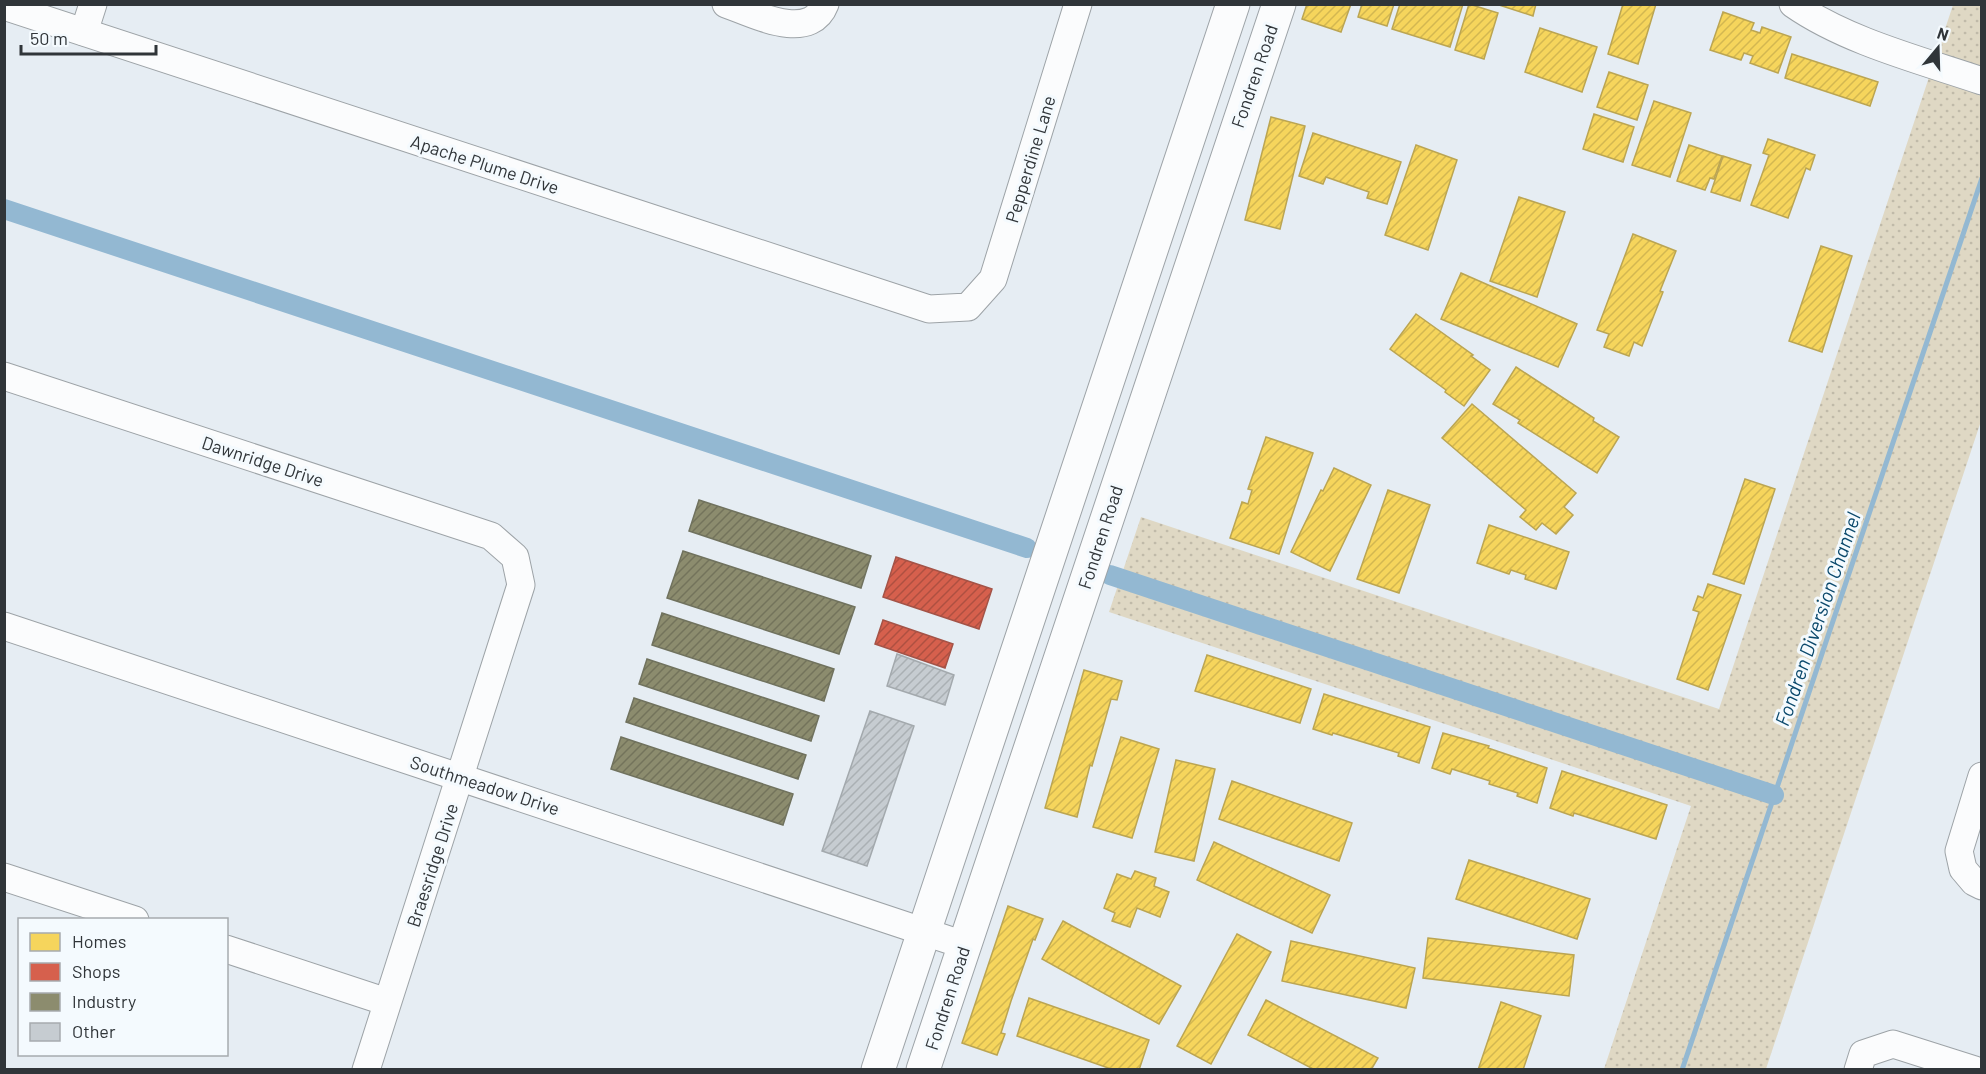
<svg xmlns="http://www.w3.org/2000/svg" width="1986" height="1074" viewBox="0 0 1986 1074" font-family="Barlow,sans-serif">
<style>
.grass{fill:url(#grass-dots)}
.homes{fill:url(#homes-hatch);stroke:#bba552;stroke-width:1.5}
.shops{fill:url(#shops-hatch);stroke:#a45347;stroke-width:1.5}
.industry{fill:url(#industry-hatch);stroke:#70725e;stroke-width:1.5}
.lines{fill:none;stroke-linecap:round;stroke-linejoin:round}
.stream{stroke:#93b8d2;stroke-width:5}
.canal{stroke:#93b8d2;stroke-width:20}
.building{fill:url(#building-hatch);stroke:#a3a9ad;stroke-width:1.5}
.minor-casing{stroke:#9da3a7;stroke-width:29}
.major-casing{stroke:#9da3a7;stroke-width:35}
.minor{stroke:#fbfcfd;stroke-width:27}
.major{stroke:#fbfcfd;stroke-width:33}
.labels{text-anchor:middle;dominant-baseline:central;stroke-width:6;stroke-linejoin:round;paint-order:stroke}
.street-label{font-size:18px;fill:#303539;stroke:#f4fafe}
.water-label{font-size:20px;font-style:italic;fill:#0b496c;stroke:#f4fafe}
</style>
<defs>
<pattern id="grass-dots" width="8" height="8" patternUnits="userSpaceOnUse" patternTransform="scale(1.5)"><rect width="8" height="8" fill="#dfd8c4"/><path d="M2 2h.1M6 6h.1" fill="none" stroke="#c0baa9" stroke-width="1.8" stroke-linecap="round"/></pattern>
<pattern id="homes-hatch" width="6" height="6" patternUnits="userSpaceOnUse" patternTransform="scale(1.5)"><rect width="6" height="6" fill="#f6d55c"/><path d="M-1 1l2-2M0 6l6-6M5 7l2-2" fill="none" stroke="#d3b751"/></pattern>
<pattern id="shops-hatch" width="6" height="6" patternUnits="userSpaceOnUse" patternTransform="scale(1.5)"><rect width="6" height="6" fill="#d6604d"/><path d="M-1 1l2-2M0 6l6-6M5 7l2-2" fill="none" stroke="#ae5041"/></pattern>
<pattern id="industry-hatch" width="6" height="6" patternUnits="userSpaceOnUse" patternTransform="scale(1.5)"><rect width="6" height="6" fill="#8c8c6e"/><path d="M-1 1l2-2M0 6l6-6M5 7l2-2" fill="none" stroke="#73735b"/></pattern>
<pattern id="building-hatch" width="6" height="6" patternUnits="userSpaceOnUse" patternTransform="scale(1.5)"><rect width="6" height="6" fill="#c6ccd1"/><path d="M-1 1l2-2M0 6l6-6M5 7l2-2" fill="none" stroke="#aab0b4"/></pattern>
</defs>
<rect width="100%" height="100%" fill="#e6edf3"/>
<path class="grass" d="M1953,5H1981V421L1766,1069H1604L1691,806L1109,612L1141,517L1719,709Z"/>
<g class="homes">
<path d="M1307,4H1351L1341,32L1302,19Z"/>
<path d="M1362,4H1394L1387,26L1358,17Z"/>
<path d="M1400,4H1463L1450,47L1392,29Z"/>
<path d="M1469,4L1498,13L1484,59L1455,50Z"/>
<path d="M1496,4H1536L1533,16Z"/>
<path d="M1623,4H1656L1638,64L1608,54Z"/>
<path d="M1723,12L1754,23L1751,30L1760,33L1762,27L1791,37L1778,73L1750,63L1753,56L1744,53L1741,60L1710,50Z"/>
<path d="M1540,28L1597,47L1582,92L1525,72Z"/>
<path d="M1792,54L1878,82L1870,106L1785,78Z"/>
<path d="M1609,72L1648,85L1637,120L1597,107Z"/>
<path d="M1654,101L1691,113L1670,177L1632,165Z"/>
<path d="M1594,114L1634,127L1623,162L1583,149Z"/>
<path d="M1271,117L1305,126L1280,229L1245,220Z"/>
<path d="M1313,133L1401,162L1387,204L1367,198L1369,192L1326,177L1323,184L1299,176Z"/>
<path d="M1768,139L1815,155L1810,170L1806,168L1788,218L1751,205L1769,155L1763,153Z"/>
<path d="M1416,145L1457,160L1428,250L1385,235Z"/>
<path d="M1689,145L1722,156L1714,179L1710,178L1705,190L1677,181Z"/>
<path d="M1723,156L1751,165L1740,201L1711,192Z"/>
<path d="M1519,197L1565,212L1537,297L1490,281Z"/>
<path d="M1633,234L1676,251L1660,291L1663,292L1642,346L1634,342L1629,356L1604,347L1609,334L1597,330Z"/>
<path d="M1821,246L1852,256L1822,352L1789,341Z"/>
<path d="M1461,273L1577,324L1558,367L1441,319Z"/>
<path d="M1416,314L1473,355L1471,356L1490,370L1464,406L1445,392L1446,390L1390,349Z"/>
<path d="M1516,367L1594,418L1593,421L1619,437L1597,473L1518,423L1520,420L1493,404Z"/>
<path d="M1472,404L1576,493L1564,507L1573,515L1556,534L1542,523L1536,530L1520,517L1526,510L1442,438Z"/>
<path d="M1266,437L1313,453L1279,554L1230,538L1242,502L1248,504L1252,490L1248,489Z"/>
<path d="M1334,468L1371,485L1330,571L1291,552L1321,490L1323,491Z"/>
<path d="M1745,479L1775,489L1744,584L1713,574Z"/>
<path d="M1388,490L1430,505L1399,593L1357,579Z"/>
<path d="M1489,525L1569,552L1556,589L1525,579L1526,575L1511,570L1509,574L1477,563Z"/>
<path d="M1708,584L1741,595L1708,690L1677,679L1699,612L1693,610L1698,596L1703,598Z"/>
<path d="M1207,655L1311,689L1300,723L1195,691Z"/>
<path d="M1084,670L1122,681L1117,700L1111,699L1092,766L1090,765L1077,817L1045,808Z"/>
<path d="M1324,694L1430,727L1419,763L1398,756L1399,753L1333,733L1332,735L1313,729Z"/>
<path d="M1443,733L1489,746L1488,748L1547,768L1537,803L1517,796L1518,793L1489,784L1490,781L1452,769L1450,774L1432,768Z"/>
<path d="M1121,737L1159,749L1132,838L1093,827Z"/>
<path d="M1176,760L1215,769L1194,861L1155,852Z"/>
<path d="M1562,771L1667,805L1656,839L1574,813L1573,816L1550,808Z"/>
<path d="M1232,781L1352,823L1339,861L1219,819Z"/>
<path d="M1214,842L1330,895L1312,933L1197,880Z"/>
<path d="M1469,860L1590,899L1577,939L1456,899Z"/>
<path d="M1135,871L1156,878L1154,886L1169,892L1160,917L1137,908L1130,927L1112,921L1115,913L1104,908L1117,874L1131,879Z"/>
<path d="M1008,906L1043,919L1035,940L1033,939L1011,1001L1001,1033L1005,1034L997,1055L962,1043Z"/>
<path d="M1063,921L1181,986L1159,1024L1042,959Z"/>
<path d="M1237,934L1271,952L1211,1064L1177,1046Z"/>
<path d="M1428,938L1574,955L1569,996L1423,978Z"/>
<path d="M1291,941L1415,968L1406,1008L1282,981Z"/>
<path d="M1029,998L1149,1040L1139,1070H1114L1017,1036Z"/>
<path d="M1266,1000L1378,1058L1371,1070H1315L1248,1035Z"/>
<path d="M1501,1002L1541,1016L1523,1070H1478Z"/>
</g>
<g class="shops">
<path d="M896,557L992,589L979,629L883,597Z"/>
<path d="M883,620L953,644L945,668L875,644Z"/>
</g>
<g class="industry">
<path d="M699,500L871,556L861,588L689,531Z"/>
<path d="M683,551L855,607L839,654L667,598Z"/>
<path d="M662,613L834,669L824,701L652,645Z"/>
<path d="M647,659L819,716L811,741L639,684Z"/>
<path d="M634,698L806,755L798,779L626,722Z"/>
<path d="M621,737L793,794L783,825L611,769Z"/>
</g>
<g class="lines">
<path class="stream" d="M1682,1070L1982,178"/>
<g class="canal">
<path d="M4,209L1027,548"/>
<path d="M1110,575L1774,795"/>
</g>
</g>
<g class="building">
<path d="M897,654L954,675L945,705L887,686Z"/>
<path d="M870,711L914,726L867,866L822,851Z"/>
</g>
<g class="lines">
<g class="minor-casing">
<g id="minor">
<path d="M726,4C754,14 810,43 825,4"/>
<path d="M1793,4C1846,41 1920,60 1982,81"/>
<path d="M4,6L929,309L968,307L993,279L1078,4"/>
<path d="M84,32L93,4"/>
<path d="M4,376L491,536L515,557L521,585L366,1070"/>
<path d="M4,626L964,945"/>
<path d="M1982,776L1959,851L1963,869L1974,882L1982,886"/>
<path d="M4,877L135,920"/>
<path d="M226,949L387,1002"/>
<path d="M1858,1070L1863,1054L1893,1044L1975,1070"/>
</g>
</g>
<g class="major-casing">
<g id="major">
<path d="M878,1070L1233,4"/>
<path d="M923,1070L1279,4"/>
</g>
</g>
<use href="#minor" class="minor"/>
<use href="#major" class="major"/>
</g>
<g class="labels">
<g class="street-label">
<text transform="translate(1254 76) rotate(-71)">Fondren Road</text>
<text transform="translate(1030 159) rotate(-73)">Pepperdine Lane</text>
<text transform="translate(485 164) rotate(18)">Apache Plume Drive</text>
<text transform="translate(263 461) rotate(18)">Dawnridge Drive</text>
<text transform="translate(1100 537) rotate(-72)">Fondren Road</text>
<text transform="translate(485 785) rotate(18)">Southmeadow Drive</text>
<text transform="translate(432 865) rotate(-72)">Braesridge Drive</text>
<text transform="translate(947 998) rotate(-72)">Fondren Road</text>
</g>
<g class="water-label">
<text transform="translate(1817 619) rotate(-71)">Fondren Diversion Channel</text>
</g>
</g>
<rect width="1986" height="1074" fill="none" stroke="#303539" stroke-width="12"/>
<rect x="18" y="918" width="210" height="138" fill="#f4fafe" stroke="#a6abaf" stroke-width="1.5"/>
<rect x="30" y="933" width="30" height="18" fill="#f6d55c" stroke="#a6abaf" stroke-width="1.5"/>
<text x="72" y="948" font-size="18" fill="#303539">Homes</text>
<rect x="30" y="963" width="30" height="18" fill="#d6604d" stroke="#a6abaf" stroke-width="1.5"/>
<text x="72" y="978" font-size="18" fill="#303539">Shops</text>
<rect x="30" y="993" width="30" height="18" fill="#8c8c6e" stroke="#a6abaf" stroke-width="1.5"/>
<text x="72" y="1008" font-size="18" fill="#303539">Industry</text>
<rect x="30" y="1023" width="30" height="18" fill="#c6ccd1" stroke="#a6abaf" stroke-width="1.5"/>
<text x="72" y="1038" font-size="18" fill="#303539">Other</text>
<g transform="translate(1938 48) rotate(19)" stroke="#f4fafe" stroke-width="4.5" paint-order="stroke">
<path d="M0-4.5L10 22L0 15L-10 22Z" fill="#303539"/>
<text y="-9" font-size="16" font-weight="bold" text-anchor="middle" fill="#303539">N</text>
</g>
<path d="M21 45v9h135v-9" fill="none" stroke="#303539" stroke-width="3"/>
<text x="30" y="45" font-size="18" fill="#303539" stroke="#f4fafe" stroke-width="4.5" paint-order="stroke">50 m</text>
</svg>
